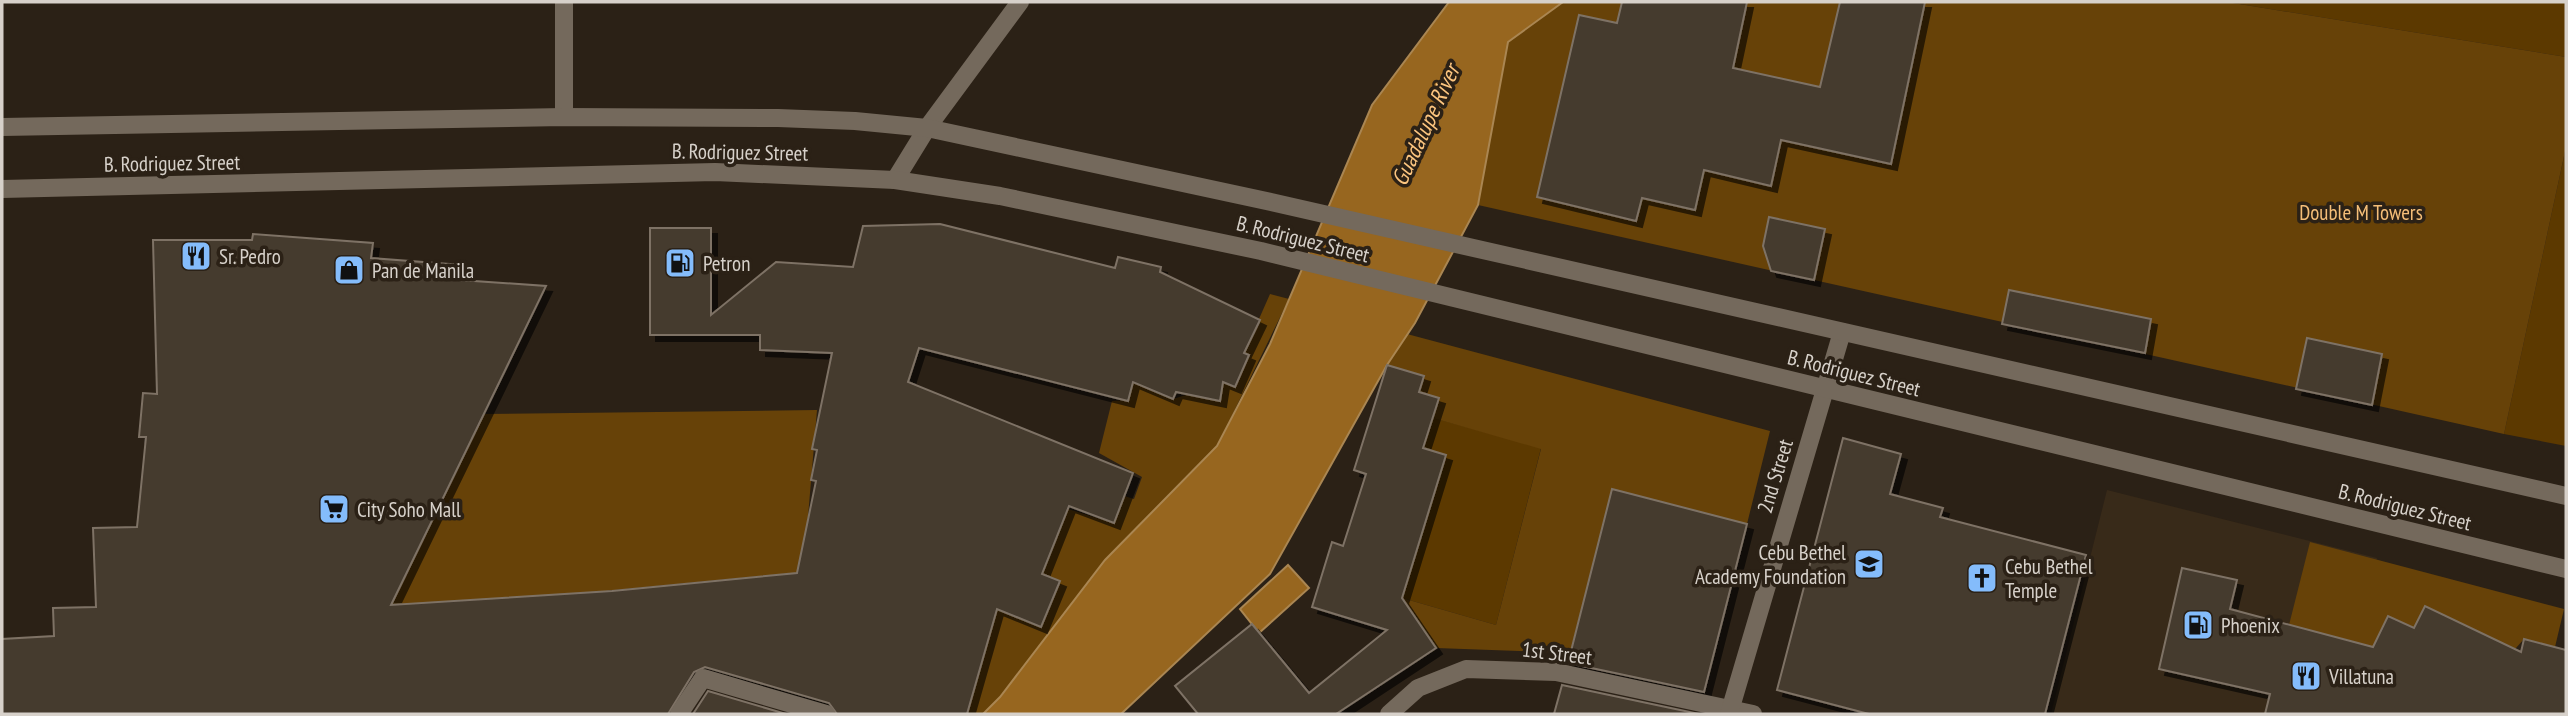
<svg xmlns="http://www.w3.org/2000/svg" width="2568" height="716" viewBox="0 0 2568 716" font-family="'PT Sans Narrow',sans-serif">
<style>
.built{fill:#382a19}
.green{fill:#5c3900}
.forest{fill:#674208}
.water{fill:#97661f;stroke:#aa8652;stroke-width:2}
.building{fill:#443a2e;stroke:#7e7265;stroke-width:2;filter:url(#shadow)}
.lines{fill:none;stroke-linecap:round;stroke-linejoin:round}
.minor{stroke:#74695c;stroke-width:18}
.secondary{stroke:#74695c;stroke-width:18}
.labels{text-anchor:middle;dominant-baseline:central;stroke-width:7;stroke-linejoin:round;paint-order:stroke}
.street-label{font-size:21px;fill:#d7d1ca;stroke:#2b2116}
.park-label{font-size:21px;fill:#f5be78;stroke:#2b2116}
.poi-label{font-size:21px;fill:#d7d1ca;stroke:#2b2116;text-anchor:start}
.water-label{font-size:23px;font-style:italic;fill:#fcc57f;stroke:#2b2116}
</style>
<defs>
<filter id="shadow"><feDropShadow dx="6" dy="6" stdDeviation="0" flood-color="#0009"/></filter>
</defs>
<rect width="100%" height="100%" fill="#2b2116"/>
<path class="built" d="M2107,490L2377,558L2338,714H2051Z"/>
<g class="green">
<path d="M2227,2H2566V57Z"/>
<path d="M2566,147V446L2504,434Z"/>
<path d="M1423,415L1541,448L1496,625L1402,598L1446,456L1414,445Z"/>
</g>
<g class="forest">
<path d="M1563,2H2227L2566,57V147L2504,434L1478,205L1508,42Z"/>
<path d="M1270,294L1289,299L1217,446L1105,560L1000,697L983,714H967L993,607L1042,626L1060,582L1042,574L1068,509L1113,523L1124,496L1134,499L1142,477L1099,453L1112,401L1128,400L1133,382L1173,399L1189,394L1220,400L1223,382L1235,386L1249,355L1244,353Z"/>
<path d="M1407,334L1770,431L1747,524L1612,489L1570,653L1436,648L1402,598L1496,625L1541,449L1433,418L1439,398L1419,392L1424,377L1387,365Z"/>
<path d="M817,410L803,576L792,573L584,593L391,605L484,414Z"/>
<path d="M2310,542L2564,609L2555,647L2524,639L2499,667L2425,607L2414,628L2388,616L2342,713L2289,625Z"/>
</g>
<g class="water">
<path d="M1449,2H1563L1508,42L1478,205L1415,323L1387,365L1270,574L1121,714H983L1000,697L1105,560L1217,446L1270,344L1372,105Z"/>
<path d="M1288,565L1309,588L1259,633L1240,609Z"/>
</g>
<g class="building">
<path d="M1622,2H1747L1733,68L1820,87L1840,2H1925L1891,164L1781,140L1771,186L1704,170L1695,210L1642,198L1636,221L1537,197L1579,15L1617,23Z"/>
<path d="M1769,217L1825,229L1814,280L1771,271L1763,246Z"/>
<path d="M940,224L1115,268L1118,257L1161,267L1160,272L1260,320L1244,353L1249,355L1235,387L1223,382L1220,401L1176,392L1173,399L1133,382L1128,401L919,348L908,382L1133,473L1114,523L1069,506L1042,574L1060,581L1041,627L997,609L967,714H837L829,703L705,667L694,672L668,714H2V639L54,636L53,608L96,607L93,528L137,527L146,437H139L143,393L157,394L153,240H252L253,234L373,243L371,258L462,265L460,280L546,286L391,605L612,591L797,573L816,481L811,480L817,450L812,449L832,353L760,350V335H650V228H711V315L776,262L853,267L863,226Z"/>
<path d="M2009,290L2151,319L2145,353L2002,324Z"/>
<path d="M2307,338L2382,354L2372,405L2296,389Z"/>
<path d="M1387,365L1424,376L1419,392L1439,398L1423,448L1446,455L1402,598L1436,648L1336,714H1198L1175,686L1252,624L1309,693L1387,630L1312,607L1332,542L1343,546L1366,474L1354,470Z"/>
<path d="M1843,438L1901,454L1890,494L1943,508L1940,517L2086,555L2045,714H1869L1777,690Z"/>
<path d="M1612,489L1747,524L1704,692L1568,663Z"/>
<path d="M2182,568L2237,580L2230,609L2373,647L2388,616L2414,628L2425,606L2521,652L2524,639L2566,650V714H2265L2270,694L2159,669Z"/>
<path d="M1562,685L1699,714H1554Z"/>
<path d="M708,691L786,714H693Z"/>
</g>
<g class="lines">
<g class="minor">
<path d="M564,117V2"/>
<path d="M895,180L927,128L1020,2"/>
<path d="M679,714L703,678L826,714"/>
<path d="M1389,714L1418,688L1466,669L1556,672L1753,714"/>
<path d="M1729,714L1842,332"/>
</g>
<g class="secondary">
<path d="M2,127L564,117L778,118L855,121L927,128L1271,202L2566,496"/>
<path d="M2,189L715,172L895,180L1000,196L1261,251L2566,569"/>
</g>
</g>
<defs>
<g id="restaurant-square" transform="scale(1.575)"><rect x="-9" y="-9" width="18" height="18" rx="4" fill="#84bcfb" stroke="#2b2116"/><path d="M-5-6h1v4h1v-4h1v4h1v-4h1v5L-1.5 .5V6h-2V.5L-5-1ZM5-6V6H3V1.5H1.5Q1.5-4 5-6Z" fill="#111"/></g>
<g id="fuel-square" transform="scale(1.575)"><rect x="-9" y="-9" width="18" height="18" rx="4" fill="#84bcfb" stroke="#2b2116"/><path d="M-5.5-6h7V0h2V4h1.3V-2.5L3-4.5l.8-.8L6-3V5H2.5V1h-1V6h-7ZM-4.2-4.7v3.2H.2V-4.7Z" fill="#111"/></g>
<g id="shop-square" transform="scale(1.575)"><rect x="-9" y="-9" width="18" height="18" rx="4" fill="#84bcfb" stroke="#2b2116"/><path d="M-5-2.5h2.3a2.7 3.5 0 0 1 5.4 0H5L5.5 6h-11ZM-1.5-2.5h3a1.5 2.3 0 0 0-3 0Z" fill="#111"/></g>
<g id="supermarket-square" transform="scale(1.575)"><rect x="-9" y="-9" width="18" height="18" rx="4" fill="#84bcfb" stroke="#2b2116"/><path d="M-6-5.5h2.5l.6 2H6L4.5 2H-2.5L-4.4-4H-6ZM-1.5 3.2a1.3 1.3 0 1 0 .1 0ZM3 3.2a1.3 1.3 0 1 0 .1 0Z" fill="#111"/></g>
<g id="school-square" transform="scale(1.575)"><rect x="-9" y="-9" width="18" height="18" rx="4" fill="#84bcfb" stroke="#2b2116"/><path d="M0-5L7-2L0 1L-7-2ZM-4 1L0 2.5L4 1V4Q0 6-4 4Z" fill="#111"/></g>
<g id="church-square" transform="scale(1.575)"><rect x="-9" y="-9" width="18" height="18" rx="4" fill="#84bcfb" stroke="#2b2116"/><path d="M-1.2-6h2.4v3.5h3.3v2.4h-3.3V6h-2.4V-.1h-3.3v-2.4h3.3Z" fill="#111"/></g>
</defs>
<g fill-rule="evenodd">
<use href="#restaurant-square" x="196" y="256"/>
<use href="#fuel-square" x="680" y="263"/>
<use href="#shop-square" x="349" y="270"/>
<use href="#supermarket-square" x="334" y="509"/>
<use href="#school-square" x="1869" y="564"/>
<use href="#church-square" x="1982" y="578"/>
<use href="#fuel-square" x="2198" y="625"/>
<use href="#restaurant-square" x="2306" y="676"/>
</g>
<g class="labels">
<g class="street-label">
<text transform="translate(740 152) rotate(1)">B. Rodriguez Street</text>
<text transform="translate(172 163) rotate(-1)">B. Rodriguez Street</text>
<text transform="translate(1303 239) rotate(14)">B. Rodriguez Street</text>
<text transform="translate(1854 373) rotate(14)">B. Rodriguez Street</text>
<text transform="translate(1775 476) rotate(-73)">2nd Street</text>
<text transform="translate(2405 507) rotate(14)">B. Rodriguez Street</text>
<text transform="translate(1557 653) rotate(7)">1st Street</text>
</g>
<g class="park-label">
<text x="2361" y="212">Double M Towers</text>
</g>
<g class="poi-label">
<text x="219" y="256">Sr. Pedro</text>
<text x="703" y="263">Petron</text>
<text x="372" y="270">Pan de Manila</text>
<text x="357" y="509">City Soho Mall</text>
<text x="1846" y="552" text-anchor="end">Cebu Bethel<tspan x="1846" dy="24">Academy Foundation</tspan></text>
<text x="2005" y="566">Cebu Bethel<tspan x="2005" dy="24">Temple</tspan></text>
<text x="2221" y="625">Phoenix</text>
<text x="2329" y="676">Villatuna</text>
</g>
<g class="water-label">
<text transform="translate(1425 125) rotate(-65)">Guadalupe River</text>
</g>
</g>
<rect width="2568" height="716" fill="none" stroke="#d7d1ca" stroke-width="7"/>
</svg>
